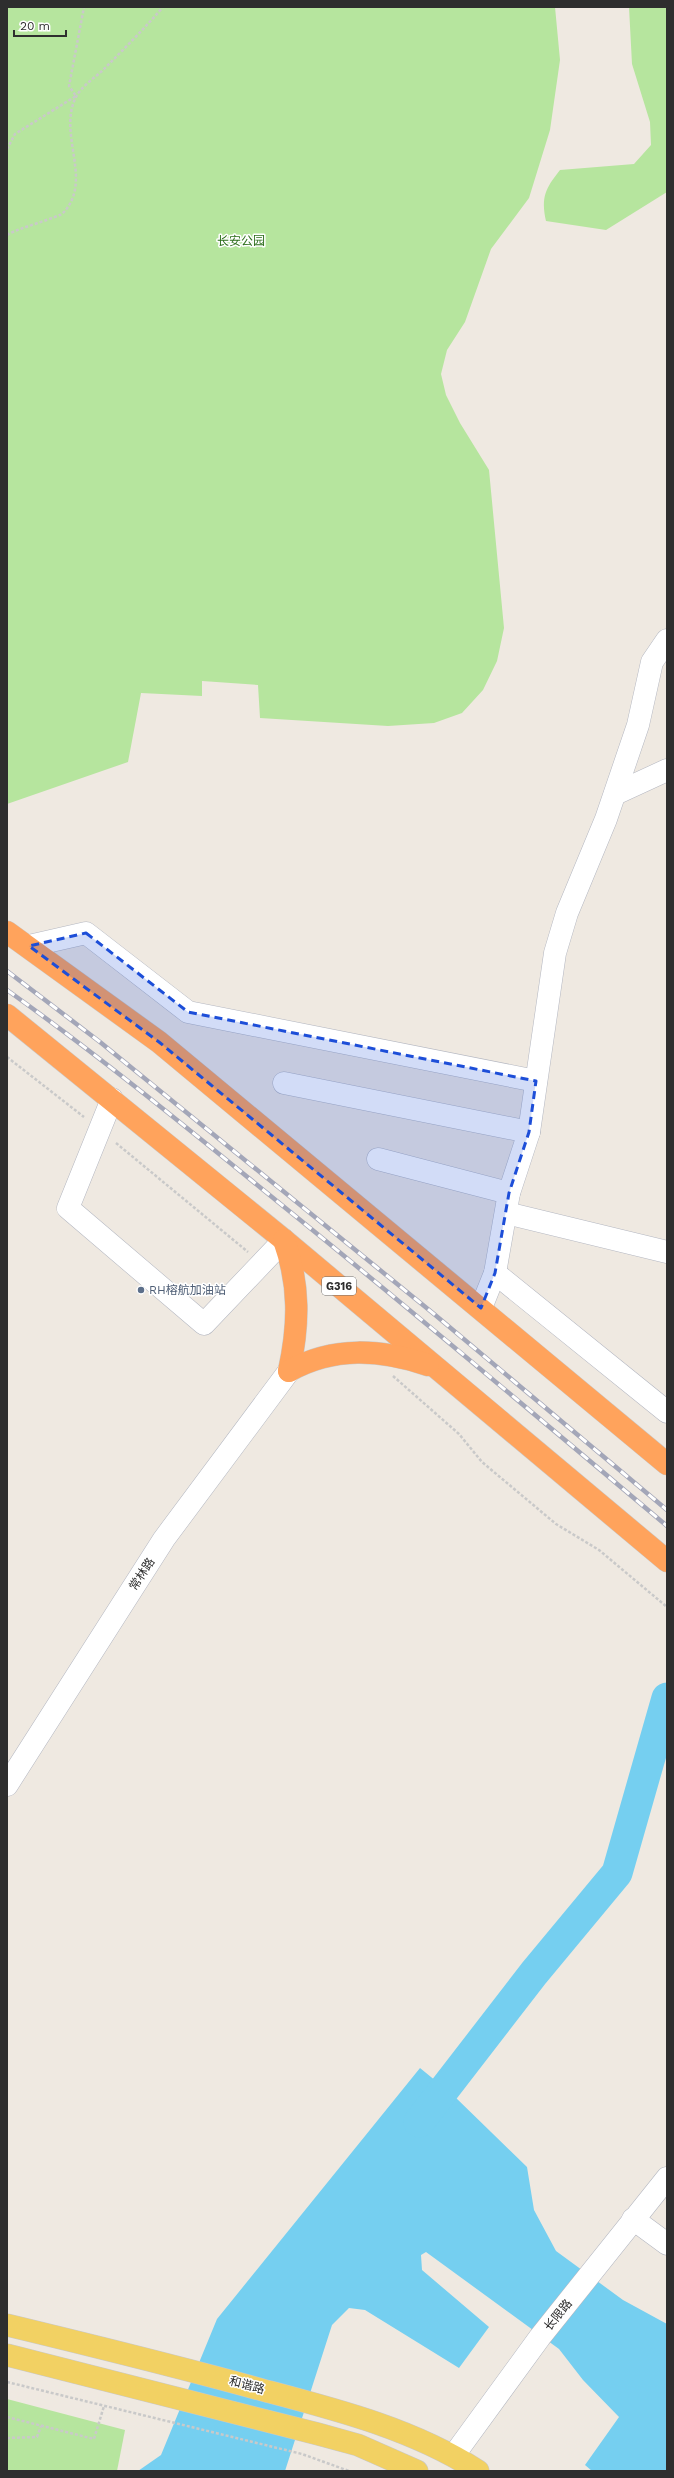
<svg xmlns="http://www.w3.org/2000/svg" width="674" height="2478" viewBox="0 0 674 2478" font-family="'Work Sans','Noto Sans SC',sans-serif">
<style>
.green{fill:#b6e59e}
.water{fill:#75cff0}
.lines{fill:none;stroke-linecap:round;stroke-linejoin:round}
.river{stroke:#75cff0;stroke-width:31}
.minor-casing{stroke:#b4b7c1;stroke-width:23}
.major-casing{stroke:#c9c9c9;stroke-width:23}
.highway-casing{stroke:#c9c9c9;stroke-width:23}
.path{stroke:#c9c9c9;stroke-width:2.5;stroke-dasharray:3 2;stroke-linecap:butt}
.minor{stroke:#fff;stroke-width:22}
.major{stroke:#f2d163;stroke-width:22}
.highway{stroke:#ffa35c;stroke-width:22}
.rail-casing{stroke:#a3a6b8;stroke-width:4.5}
.rail{stroke:#fff;stroke-width:3;stroke-dasharray:9;stroke-linecap:butt}
.marked{fill:#1d4ed8;fill-opacity:0.2;stroke:#1d4ed8;stroke-width:3;stroke-dasharray:8 5;stroke-linejoin:round}
.service-dot{fill:#5c6f8a;stroke:#fff;stroke-width:1.5}
.labels{text-anchor:middle;dominant-baseline:central;stroke-width:3;stroke-linejoin:round;paint-order:stroke}
.shield{fill:#fff;stroke:#6d6d6d;stroke-width:1}
.shield-label{font-size:11px;font-weight:bold;fill:#2e2e2e}
.park-label{font-size:12px;fill:#2c6e1b;stroke:#fff}
.service-label{font-size:12px;fill:#4e5e75;stroke:#fff;text-anchor:start}
.street-label{font-size:12px;fill:#2e2e2e;stroke:#fff}
</style>
<rect width="100%" height="100%" fill="#efe9e1"/>
<g class="green">
<path d="M7,7H555L560,60L550,130L529,198L491,249L465,322L447,350L441,374L446,395L460,423L489,470L504,628L497,661L483,690L462,713L434,723L388,726L260,718L258,685L202,681V696L141,693L128,762L7,804Z"/>
<path d="M629,7H667V192L606,230L546,221C541,197 545,189 560,170L634,164L651,145L650,122L632,64Z"/>
<path d="M7,2399L125,2430L117,2471H7Z"/>
</g>
<path class="water" d="M420,2068L453,2095L527,2167L534,2210L556,2251L623,2300L667,2324V2471H592L585,2465L619,2417L583,2380L559,2349L426,2252L421,2255L422,2270L489,2327L459,2368L365,2310L349,2308L332,2325L285,2471H138L161,2455L217,2319Z"/>
<g class="lines">
<path class="river" d="M419,2122L534,1973L617,1873L667,1698"/>
<g class="minor-casing">
<g id="minor">
<path d="M615,794L667,770"/>
<path d="M29,946L86,933L188,1012L536,1081"/>
<path d="M284,1083L529,1132"/>
<path d="M112,1099L68,1208L204,1324L284,1240"/>
<path d="M378,1159L509,1193"/>
<path d="M506,1213L667,1252"/>
<path d="M495,1273L667,1412"/>
<path d="M481,1308L495,1273L509,1193L529,1132L555,953L567,913L606,819L638,725L652,662L667,640"/>
<path d="M7,1785L164,1539L289,1371"/>
<path d="M633,2219L667,2244"/>
<path d="M454,2455L540,2337L667,2178"/>
</g>
</g>
<g class="major-casing">
<g id="major">
<path d="M7,2325C94,2346 180,2367 266,2391C338,2410 415,2430 478,2471"/>
<path d="M7,2355L318,2434L358,2445L417,2471"/>
</g>
</g>
<g class="highway-casing">
<g id="highway">
<path d="M7,932L159,1042L667,1464"/>
<path d="M7,1015L284,1240L667,1561"/>
<path d="M284,1240C300,1285 299,1325 289,1371"/>
<path d="M289,1371C334,1346 380,1349 428,1365"/>
</g>
</g>
<g class="path">
<path d="M7,149L15,134L76,96L69,86L84,7"/>
<path d="M7,235C18,228 60,217 63,213C94,181 57,134 76,97C81,87 94,78 102,71C123,50 144,29 163,7"/>
<path d="M7,1057L84,1117"/>
<path d="M116,1143L248,1252"/>
<path d="M393,1376L459,1434L482,1462L556,1524L599,1550L667,1607"/>
<path d="M7,2382L302,2454L349,2471"/>
<path d="M7,2417L94,2439L104,2406"/>
<path d="M7,2438L37,2437L41,2426"/>
</g>
<use href="#minor" class="minor"/>
<use href="#major" class="major"/>
<use href="#highway" class="highway"/>
<g class="rail-casing">
<g id="rail">
<path d="M7,971L100,1042L434,1314L667,1510"/>
<path d="M7,990C108,1062 203,1141 299,1219C423,1320 545,1423 667,1526"/>
</g>
</g>
<use href="#rail" class="rail"/>
</g>
<path class="marked" d="M86,933L188,1012L536,1081L529,1132L509,1193L495,1273L481,1308L159,1042L29,946Z"/>
<circle class="service-dot" cx="141" cy="1290" r="4"/>
<g class="labels">
<rect class="shield" x="322" y="1277" width="34" height="18" rx="3"/>
<g class="shield-label">
<text x="339" y="1286">G316</text>
</g>
<g class="park-label">
<text x="241" y="241">长安公园</text>
</g>
<g class="service-label">
<text x="149" y="1290">RH榕航加油站</text>
</g>
<g class="street-label">
<text transform="translate(142 1574) rotate(-57)">常林路</text>
<text transform="translate(558 2315) rotate(-51)">长限路</text>
<text transform="translate(247 2385) rotate(15)">和谐路</text>
</g>
</g>
<rect width="674" height="2478" fill="none" stroke="#2e2e2e" stroke-width="16"/>
<path d="M14 30v6h52v-6" fill="none" stroke="#2e2e2e" stroke-width="2"/>
<text x="20" y="30" font-size="12" fill="#2e2e2e" stroke="#ffffff" stroke-width="3" paint-order="stroke">20 m</text>
</svg>
